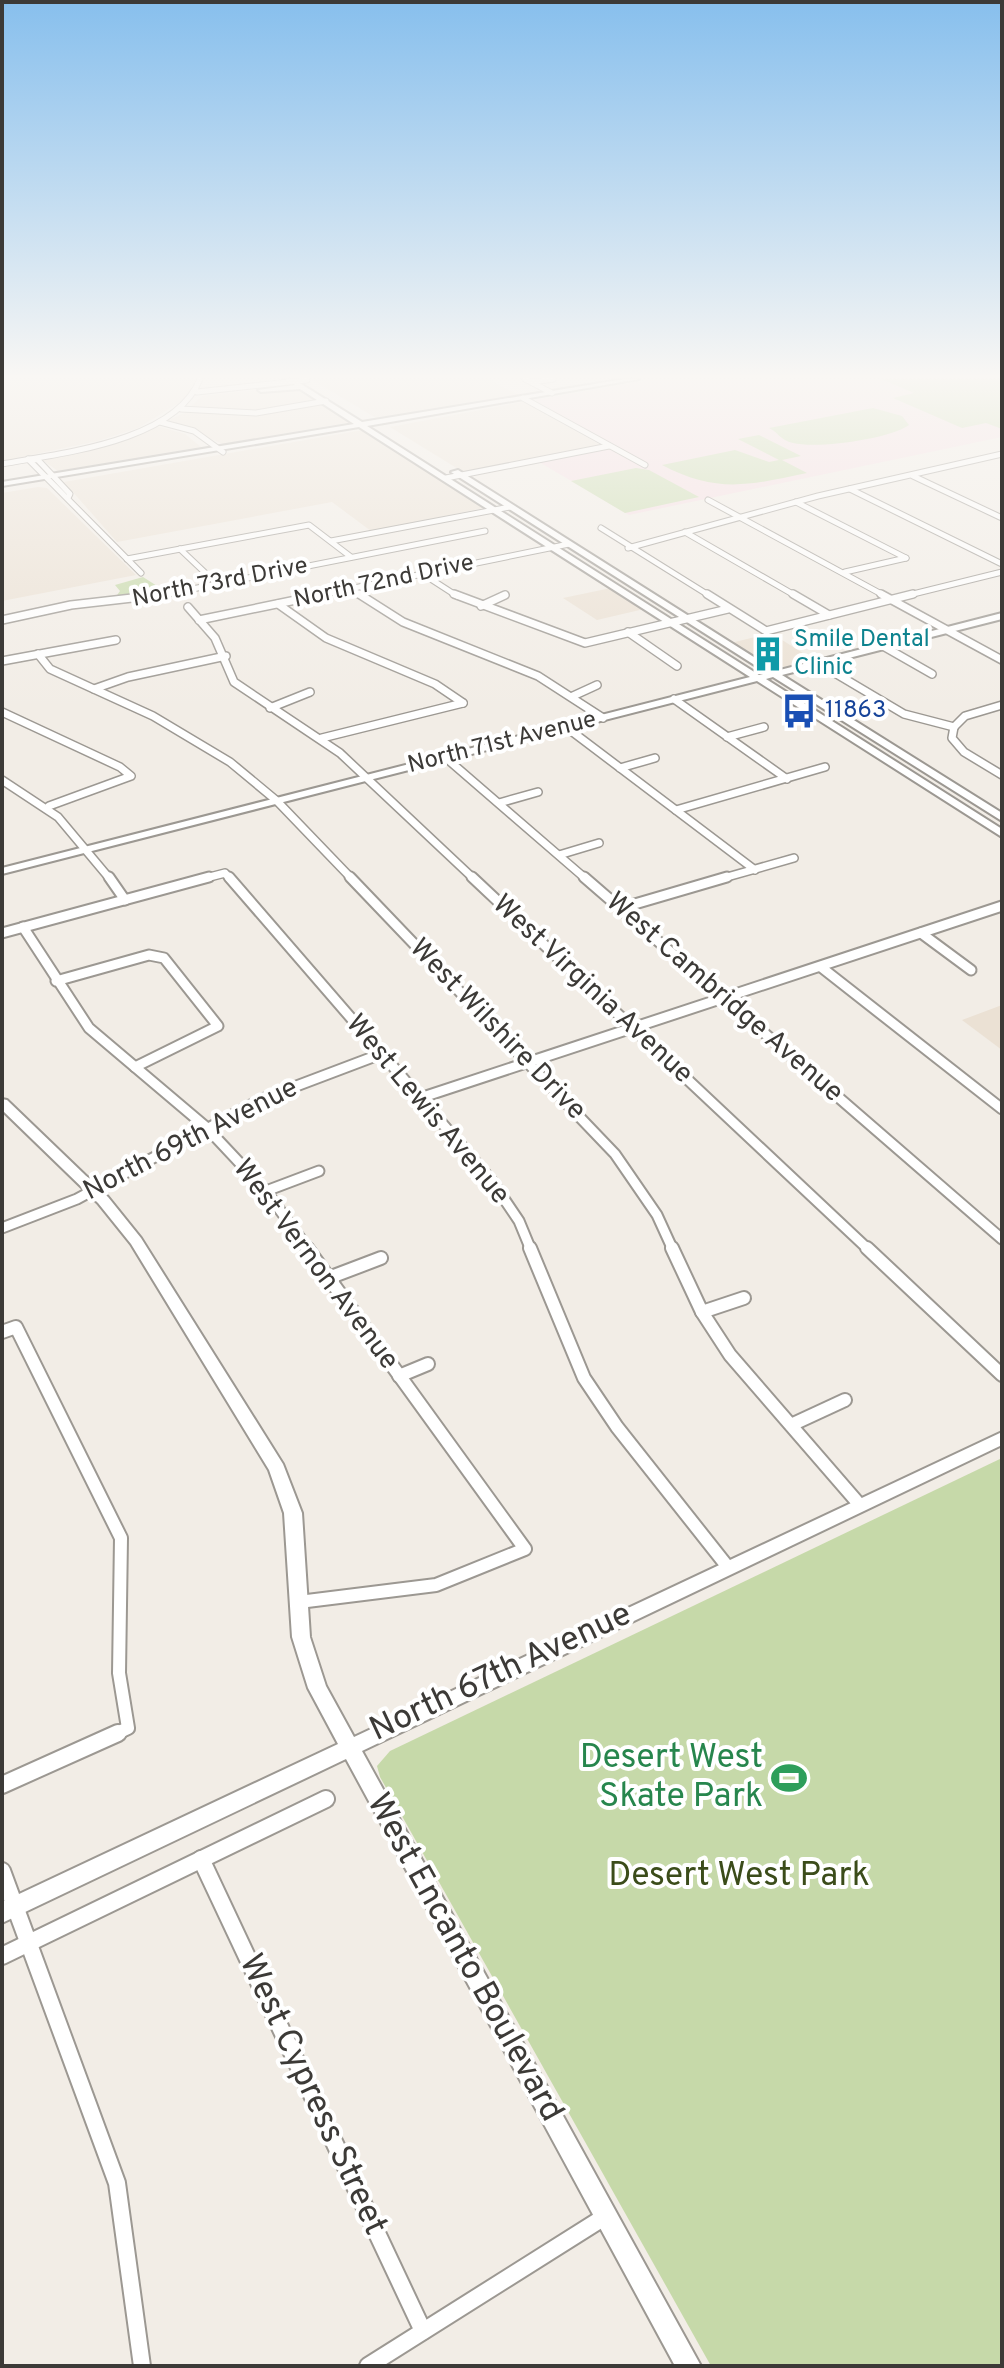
<svg xmlns="http://www.w3.org/2000/svg" width="1004" height="2368" viewBox="0 0 1004 2368" font-family="Overpass,sans-serif">
<style>
.built{fill:#ebe1d4}
.education{fill:#f6dce2}
.green{fill:#c6d9a9}
.lines{fill:none;stroke-linecap:round;stroke-linejoin:round}
.street-far4-casing{stroke:#9c9892;stroke-width:7}
.street-far3-casing{stroke:#9c9892;stroke-width:10}
.street-far2-casing{stroke:#9c9892;stroke-width:13}
.street-far1-casing{stroke:#9c9892;stroke-width:16}
.street-casing{stroke:#9c9892;stroke-width:20}
.secondary-casing{stroke:#9c9892;stroke-width:4}
.street-far4{stroke:#fff;stroke-width:5}
.street-far3{stroke:#fff;stroke-width:7}
.street-far2{stroke:#fff;stroke-width:9}
.street-far1{stroke:#fff;stroke-width:12}
.street{stroke:#fff;stroke-width:16}
.secondary{fill:#fff;fill-rule:evenodd}
.labels{text-anchor:middle;dominant-baseline:central;stroke-width:8;stroke-linejoin:round;paint-order:stroke}
.far-street-label{font-size:24px;fill:#3c3a37;stroke:#fff}
.far-culture-label{font-size:24px;fill:#0d838f;stroke:#fff;text-anchor:start}
.far-transit-label{font-size:24px;fill:#164399;stroke:#fff;text-anchor:start}
.street-label{font-size:28px;fill:#3c3a37;stroke:#fff}
.near-street-label{font-size:34px;fill:#3c3a37;stroke:#fff}
.near-leisure-label{font-size:34px;fill:#27864d;stroke:#fff;text-anchor:end}
.near-park-label{font-size:34px;fill:#3b4c1a;stroke:#fff}
</style>
<rect width="100%" height="100%" fill="#f2ede6"/>
<g class="built">
<path d="M2,379H195L187,398L138,428L98,441L2,461Z"/>
<path d="M311,379H488L520,396L376,418Z"/>
<path d="M282,387L298,388L316,400L257,412L190,407L202,396Z"/>
<path d="M523,402L601,445L463,472L390,427Z"/>
<path d="M322,404L352,422L223,444L167,421L188,411L245,415Z"/>
<path d="M157,426L185,434L201,447L58,471L41,459Z"/>
<path d="M363,430L484,508L371,531L332,502L117,542L64,482Z"/>
<path d="M38,487L47,488L136,575L2,601V493Z"/>
<path d="M611,588L644,609L597,620L563,598Z"/>
<path d="M771,633L814,660L774,669L731,643Z"/>
<path d="M1002,1005V1050L962,1020Z"/>
</g>
<path class="education" d="M655,379H881L1002,429V437L629,515L539,462L613,447L535,400Z"/>
<g class="green">
<path d="M881,379H1002V429L986,423L962,428L893,398L914,393Z"/>
<path d="M873,408L902,416L909,425C890,439 817,449 793,443C780,440 778,432 769,428Z"/>
<path d="M759,435L801,456L782,460L807,473C750,485 717,494 662,465L735,450L769,462L779,460L738,439Z"/>
<path d="M636,468L649,470L699,497L625,513L571,481Z"/>
<path d="M143,577L165,591L115,598L120,591L115,585Z"/>
<path d="M1002,1458V2366H711L380,1777L377,1766L390,1751Z"/>
</g>
<g class="lines">
<g class="street-far4-casing">
<g id="street-far4">
<path d="M525,379L552,393"/>
<path d="M532,382L553,379"/>
<path d="M197,392L307,380"/>
<path d="M523,398L645,465"/>
<path d="M181,409L256,413L326,401"/>
<path d="M160,422L194,431L223,452"/>
<path d="M28,459L141,573"/>
<path d="M30,459L38,460L70,494L68,498"/>
<path d="M2,464C61,453 175,442 200,379"/>
<path d="M913,476L1002,518"/>
<path d="M446,478L609,446"/>
<path d="M850,489L1002,564"/>
<path d="M708,500L885,596"/>
<path d="M796,502L906,558"/>
<path d="M601,528L710,596"/>
<path d="M685,532L796,596"/>
<path d="M331,541L510,507"/>
<path d="M628,548L818,496L1002,454"/>
<path d="M180,549L217,584"/>
<path d="M127,559L309,525L351,557"/>
<path d="M845,572L906,558"/>
<path d="M423,574L457,596"/>
<path d="M351,589L362,596"/>
<path d="M157,596L485,531"/>
<path d="M315,596L569,544"/>
<path d="M905,596L1002,572"/>
</g>
</g>
<g class="street-far3-casing">
<g id="street-far3">
<path d="M359,594L403,622L538,676L603,718"/>
<path d="M454,594L585,643L728,609"/>
<path d="M707,594L766,631L913,594"/>
<path d="M793,594L829,615"/>
<path d="M881,594L1002,660"/>
<path d="M278,604L326,638L435,684L463,703"/>
<path d="M481,606L505,595"/>
<path d="M188,607L215,638L234,682L340,753L474,879"/>
<path d="M2,620L71,605L167,594"/>
<path d="M199,620L325,594"/>
<path d="M628,632L677,666"/>
<path d="M883,646L932,674"/>
<path d="M38,654L50,669L153,716L230,762L277,801L352,879"/>
<path d="M2,661L116,640"/>
<path d="M818,663L904,714L954,727"/>
<path d="M94,689L128,677L226,656"/>
<path d="M573,696L597,685"/>
<path d="M674,699L787,779"/>
<path d="M270,708L310,692"/>
<path d="M2,712L120,767L131,776L49,806"/>
<path d="M566,727L755,870"/>
<path d="M954,727L952,738L964,752L1002,775"/>
<path d="M954,727L965,716L1002,705"/>
<path d="M727,737L764,727"/>
<path d="M322,738L463,703"/>
<path d="M446,758L586,879"/>
<path d="M620,768L655,758"/>
<path d="M2,780L58,817L110,879"/>
<path d="M499,803L538,792"/>
<path d="M676,810L825,767"/>
<path d="M559,855L599,843"/>
<path d="M202,879L225,873L230,879"/>
<path d="M720,879L794,858"/>
</g>
</g>
<g class="street-far2-casing">
<g id="street-far2">
<path d="M109,877L125,900"/>
<path d="M229,877L492,1181L519,1221L531,1250"/>
<path d="M350,877L615,1154L657,1215L673,1250"/>
<path d="M472,877L869,1250"/>
<path d="M584,877L1002,1239"/>
<path d="M621,908L727,877"/>
<path d="M23,927L89,1028L206,1127L266,1191L309,1250"/>
<path d="M2,933L209,877"/>
<path d="M921,933L971,970"/>
<path d="M821,967L1002,1109"/>
<path d="M56,981L149,955L164,958L218,1026L135,1067"/>
<path d="M420,1098L1002,906"/>
<path d="M266,1191L319,1171"/>
<path d="M2,1228L77,1199L262,1099L381,1054"/>
</g>
</g>
<g class="street-far1-casing">
<g id="street-far1">
<path d="M530,1248L584,1378L617,1427L727,1566"/>
<path d="M672,1248L702,1312L730,1355L859,1504"/>
<path d="M867,1248L1002,1375"/>
<path d="M331,1277L381,1258"/>
<path d="M702,1312L744,1298"/>
<path d="M2,1332L16,1327L121,1538L119,1673L128,1728L113,1735"/>
<path d="M399,1376L428,1364"/>
<path d="M791,1425L845,1400"/>
<path d="M299,1602L436,1585L525,1549L307,1248"/>
</g>
</g>
<g class="street-casing">
<g id="street">
<path d="M2,1785L118,1733"/>
<path d="M201,1859L423,2331"/>
<path d="M2,1871L117,2183L142,2366"/>
<path d="M2,1956L326,1799"/>
<path d="M368,2366L606,2216"/>
</g>
</g>
<g class="secondary-casing">
<g id="secondary">
<path d="M286,379H293L362,422L625,379H639L367,426L759,675L767,673L451,472L458,470L776,671L1002,613V619L782,675L1002,813V821L773,677L766,679L1002,829V837L757,681L2,874V868L750,677L359,427L2,486V482L354,424L300,389L261,392L258,390L295,385Z"/>
<path d="M2,1099L7,1100L108,1197L141,1238L283,1464L302,1513L310,1637L326,1686L354,1737L1002,1432V1445L362,1751L701,2366H675L346,1759L2,1923V1902L338,1744L308,1688L292,1637L284,1513L269,1470L131,1244L98,1203L2,1110Z"/>
</g>
</g>
<use href="#street-far4" class="street-far4"/>
<use href="#street-far3" class="street-far3"/>
<use href="#street-far2" class="street-far2"/>
<use href="#street-far1" class="street-far1"/>
<use href="#street" class="street"/>
<use href="#secondary" class="secondary"/>
</g>
<linearGradient id="sky" x2="0" y2="1"><stop stop-color="#87bfed"/><stop offset="0.53" stop-color="#f9f7f4"/><stop offset="1" stop-color="#f9f7f4" stop-opacity="0"/></linearGradient>
<rect width="1004" height="710" fill="url(#sky)"/>
<defs>
<g id="building-bare" transform="scale(2.76)"><path d="M-4-6H4V6H1V3H-1V6H-4ZM-2.5-4.3h1.7v1.8h-1.7ZM.8-4.3h1.7v1.8H.8ZM-2.5-1h1.7V.8h-1.7ZM.8-1h1.7V.8H.8Z" fill="#0f9aa8" stroke="#fff" stroke-width="2.5" paint-order="stroke"/></g>
<g id="bus-bare" transform="scale(2.76)"><path d="M-5-6H5V4H4V6H2V4H-2V6H-4V4H-5ZM-3.5-4V0h7V-4ZM-3.5 1.2v1.5H-2V1.2ZM2 1.2v1.5H3.5V1.2Z" fill="#1a4fb4" stroke="#fff" stroke-width="2.5" paint-order="stroke"/></g>
<g id="stadium-bare" transform="scale(2.76)"><path d="M0-5a6.5 5 0 1 0 0 10a6.5 5 0 1 0 0-10ZM-3.5-1.8h7v3.6h-7Z" fill="#2e9e5b" stroke="#fff" stroke-width="2.5" paint-order="stroke"/></g>
</defs>
<g fill-rule="evenodd">
<use href="#building-bare" x="768" y="654"/>
<use href="#bus-bare" x="799" y="711"/>
<use href="#stadium-bare" x="789" y="1778"/>
</g>
<g class="labels">
<g class="far-street-label">
<text transform="translate(384 582) rotate(-12)">North 72nd Drive</text>
<text transform="translate(220 583) rotate(-11)">North 73rd Drive</text>
<text transform="translate(502 743) rotate(-14)">North 71st Avenue</text>
</g>
<g class="far-culture-label">
<text x="794" y="640">Smile Dental<tspan x="794" dy="28">Clinic</tspan></text>
</g>
<g class="far-transit-label">
<text x="825" y="711">11863</text>
</g>
<g class="street-label">
<text transform="translate(592 990) rotate(43)">West Virginia Avenue</text>
<text transform="translate(724 998) rotate(41)">West Cambridge Avenue</text>
<text transform="translate(497 1030) rotate(46)">West Wilshire Drive</text>
<text transform="translate(427 1110) rotate(50)">West Lewis Avenue</text>
<text transform="translate(191 1140) rotate(-27)">North 69th Avenue</text>
<text transform="translate(315 1265) rotate(53)">West Vernon Avenue</text>
</g>
<g class="near-street-label">
<text transform="translate(501 1673) rotate(-25)">North 67th Avenue</text>
<text transform="translate(464 1958) rotate(61)">West Encanto Boulevard</text>
<text transform="translate(312 2095) rotate(65)">West Cypress Street</text>
</g>
<g class="near-leisure-label">
<text x="763" y="1758">Desert West<tspan x="763" dy="39">Skate Park</tspan></text>
</g>
<g class="near-park-label">
<text x="739" y="1876">Desert West Park</text>
</g>
</g>
<rect width="1004" height="2368" fill="none" stroke="#3c3a37" stroke-width="8"/>
</svg>
